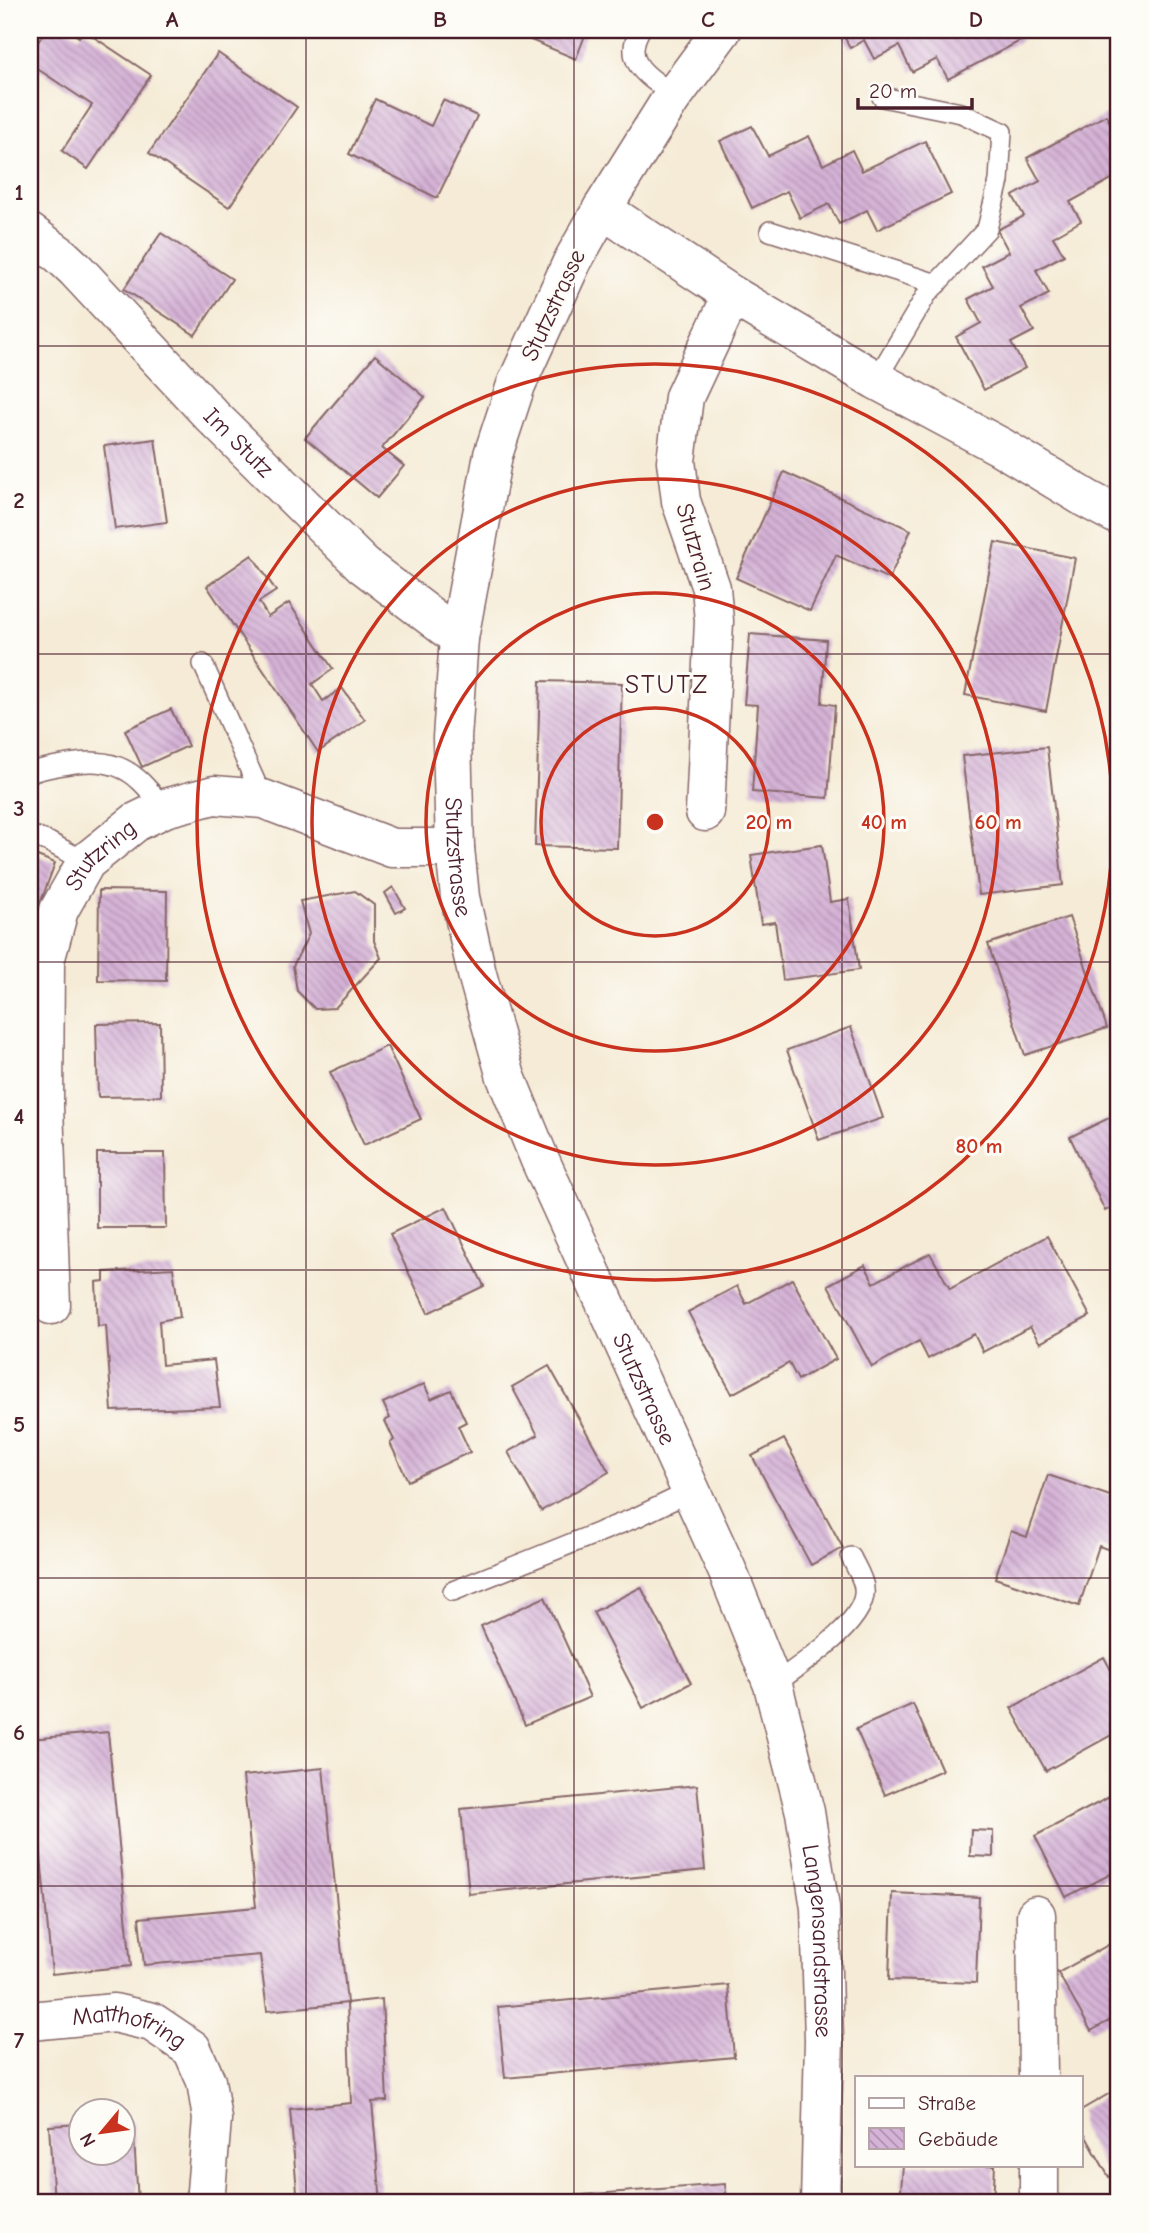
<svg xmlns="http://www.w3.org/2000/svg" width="1149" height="2233" viewBox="0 0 1149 2233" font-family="'Comic Neue',sans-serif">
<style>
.building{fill:url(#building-back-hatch)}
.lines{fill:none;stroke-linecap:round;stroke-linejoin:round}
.service-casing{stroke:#866667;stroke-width:22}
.minor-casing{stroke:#866667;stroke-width:41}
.tertiary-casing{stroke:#866667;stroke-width:41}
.service{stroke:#fff;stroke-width:19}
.minor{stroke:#fff;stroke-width:38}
.tertiary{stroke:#fff;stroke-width:38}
.grid{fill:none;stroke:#4a1f2b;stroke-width:2;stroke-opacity:0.55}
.ring{fill:none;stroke:#c8321e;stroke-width:3.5}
.labels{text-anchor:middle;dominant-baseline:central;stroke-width:6;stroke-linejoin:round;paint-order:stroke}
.street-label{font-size:24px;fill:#4a1f2b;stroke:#fdfcf7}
.neighbourhood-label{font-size:26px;letter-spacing:2px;fill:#4a1f2b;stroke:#fdfcf7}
.centre{fill:#c8321e;stroke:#fdfcf7;stroke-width:3.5}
.ring-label{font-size:21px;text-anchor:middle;font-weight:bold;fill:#c8321e;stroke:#fdfcf7;stroke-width:6;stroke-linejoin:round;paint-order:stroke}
.neatline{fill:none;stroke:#4a1f2b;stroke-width:2.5}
.grid-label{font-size:23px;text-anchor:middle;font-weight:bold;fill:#4a1f2b}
</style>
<defs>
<pattern id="building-back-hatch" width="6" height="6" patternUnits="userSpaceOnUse" patternTransform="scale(1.75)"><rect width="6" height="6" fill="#d5b2d7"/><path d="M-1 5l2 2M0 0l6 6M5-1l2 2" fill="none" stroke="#af90af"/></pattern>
</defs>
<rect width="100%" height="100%" fill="#fdfcf7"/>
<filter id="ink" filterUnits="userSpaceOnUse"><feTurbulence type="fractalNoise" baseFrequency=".0143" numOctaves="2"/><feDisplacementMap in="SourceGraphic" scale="14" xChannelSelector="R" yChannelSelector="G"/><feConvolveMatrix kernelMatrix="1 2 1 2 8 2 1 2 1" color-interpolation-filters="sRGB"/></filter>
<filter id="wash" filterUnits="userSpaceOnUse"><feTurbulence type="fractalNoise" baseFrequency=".00686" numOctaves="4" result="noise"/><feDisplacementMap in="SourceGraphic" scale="28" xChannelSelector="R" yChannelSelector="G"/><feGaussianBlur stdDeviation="1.57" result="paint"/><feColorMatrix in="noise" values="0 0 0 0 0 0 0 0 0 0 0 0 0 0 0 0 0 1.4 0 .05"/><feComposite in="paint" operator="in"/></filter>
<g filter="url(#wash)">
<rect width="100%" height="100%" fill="#f5ebd6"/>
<g id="blocks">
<g class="building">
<path d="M46,30H68L79,37L83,30L151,75L88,169L62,151L92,105L30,64V54Z"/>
<path d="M507,30H587L576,59Z"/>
<path d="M841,30H1016L1022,40L948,79L937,59L912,72L899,46L874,59L864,40L850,48Z"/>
<path d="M218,53L297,107L229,207L149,153Z"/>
<path d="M375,99L431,126L443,100L477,116L437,198L349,154Z"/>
<path d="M1106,115L1119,139V175L1070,202L1081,221L1053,237L1064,255L1036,270L1049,294L1021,308L1034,331L1011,343L1025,368L984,390L956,337L981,323L968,299L993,286L982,266L1009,252L997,230L1024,216L1013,196L1040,181L1027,158Z"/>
<path d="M752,126L768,156L809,136L823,165L852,150L862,171L925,141L951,194L877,230L867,210L839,224L829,204L800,218L787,191L752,208L720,141Z"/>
<path d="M161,233L232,279L195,335L124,289Z"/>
<path d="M375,355L425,397L382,448L404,466L377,498L305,438Z"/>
<path d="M155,439L167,522L115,529L104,446Z"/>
<path d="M784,472L911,530L889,579L836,555L810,611L736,578Z"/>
<path d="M995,542L1075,558L1046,711L965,695Z"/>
<path d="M252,555L276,591L259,602L268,617L289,603L333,669L312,684L323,701L342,688L365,720L318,752L207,586Z"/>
<path d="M750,634L826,640L822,703L835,705L828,798L752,792L758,705L744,704Z"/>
<path d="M540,681L622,683L617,848L535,846Z"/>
<path d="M171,709L188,746L142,767L125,730Z"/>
<path d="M1047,747L1063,885L979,895L962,756Z"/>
<path d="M822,845L830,902L849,899L859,970L783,980L775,922L761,924L751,855Z"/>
<path d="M30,853L55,863L30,931Z"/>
<path d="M393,887L405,908L396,913L385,893Z"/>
<path d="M99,890L167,891L166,981L98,980Z"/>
<path d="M355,891L374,905V941L381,958L335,1008L315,1009L297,991L293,966L309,934L300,901Z"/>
<path d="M1069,917L1107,1028L1025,1055L988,944Z"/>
<path d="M160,1023L161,1096L98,1097L96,1024Z"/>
<path d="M851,1027L883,1118L819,1140L787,1050Z"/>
<path d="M387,1046L421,1119L364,1145L330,1072Z"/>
<path d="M1119,1113V1204L1105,1211L1070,1137Z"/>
<path d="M97,1153H165L166,1228H97Z"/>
<path d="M446,1207L484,1286L428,1313L390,1234Z"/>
<path d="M1047,1236L1090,1316L1040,1343L1030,1327L983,1352L974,1334L928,1359L919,1341L872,1367L828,1285L865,1265L874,1283L930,1253L950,1289Z"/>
<path d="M173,1268L180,1317L159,1321L162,1365L214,1360L220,1407L112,1411L106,1325L98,1326L96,1282L104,1281V1272Z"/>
<path d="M792,1279L836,1359L798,1380L789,1363L732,1394L688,1312L737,1286L746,1304Z"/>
<path d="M549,1366L609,1472L541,1511L508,1452L538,1435L512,1387Z"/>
<path d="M424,1384L431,1399L451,1390L466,1422L458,1426L470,1452L408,1481L390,1443L394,1440L385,1421L390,1418L383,1403Z"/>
<path d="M784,1439L843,1548L811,1565L752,1456Z"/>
<path d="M1048,1475L1119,1499V1539L1115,1552L1099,1546L1079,1606L995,1578L1011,1531L1027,1537Z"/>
<path d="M641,1587L691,1683L643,1708L593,1612Z"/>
<path d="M545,1597L590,1697L525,1725L481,1626Z"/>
<path d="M1104,1657L1119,1685V1731L1046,1771L1011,1708Z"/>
<path d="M913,1704L942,1770L885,1795L856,1729Z"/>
<path d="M108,1732L131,1966L52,1974L30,1739Z"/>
<path d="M323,1768L347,2003L267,2011L260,1955L144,1965L139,1918L256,1907L243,1776Z"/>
<path d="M697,1785L705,1870L469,1894L461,1809Z"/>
<path d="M1119,1792V1870L1066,1897L1035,1836Z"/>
<path d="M971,1830L993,1831V1857L970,1856Z"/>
<path d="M892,1893L979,1897L976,1983L889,1980Z"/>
<path d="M1119,1939V2015L1091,2031L1058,1973Z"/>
<path d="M728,1985L734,2057L505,2078L498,2007Z"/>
<path d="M382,1999L387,2101L372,2102L381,2203H298L290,2109L351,2103L347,2003Z"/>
<path d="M1119,2088V2171L1109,2177L1081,2128V2110Z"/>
<path d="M122,2121H133L138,2203H54L49,2126L80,2124V2152H122Z"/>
<path d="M903,2165H995L993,2203H900Z"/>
<path d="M725,2184L727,2203H504V2201Z"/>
</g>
</g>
</g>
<g filter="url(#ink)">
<use href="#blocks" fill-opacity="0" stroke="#866667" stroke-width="2"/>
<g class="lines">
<g class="service-casing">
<g id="service">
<path d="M640,30C621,63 650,78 674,95"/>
<path d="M770,231L937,284"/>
<path d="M876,380L927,294L987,229L999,181L1002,132L961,113L882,97"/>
<path d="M203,664L263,799"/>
<path d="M30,772C66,764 108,751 139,780C148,788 156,799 165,808"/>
<path d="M30,835L49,842L86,862"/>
<path d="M453,1591L637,1517L689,1492"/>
<path d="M773,1685C797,1667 869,1622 864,1588C863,1578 855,1566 851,1557"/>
</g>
</g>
<g class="minor-casing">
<g id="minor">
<path d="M602,209L732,295L876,380L1001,447L1087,499L1119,516"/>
<path id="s1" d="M30,233L60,255L76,270L212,416L363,565L459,638"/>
<path d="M705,812L714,621L711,588L681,501L676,461L684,397L732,295"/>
<path id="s2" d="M51,1305L44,1106L45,961L59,910L86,862L136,822L165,808L214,795L263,799L392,848H455"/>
<path d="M1036,1915L1038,2077"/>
<path id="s3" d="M30,2021L114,2013L152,2022L192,2049L206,2081L212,2119L205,2203"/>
<path d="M1039,2165V2203"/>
</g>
</g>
<g class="tertiary-casing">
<g id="tertiary">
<path id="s4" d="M722,30L671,99L602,209L572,262L516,385L493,455L459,638L452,738L455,848L460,897L477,974L506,1077L540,1160L727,1570L773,1685L805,1812L820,1908L824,2040L820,2203"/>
</g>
</g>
<use href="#service" class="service"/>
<use href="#minor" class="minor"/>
<use href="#tertiary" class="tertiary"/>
</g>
</g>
<path class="grid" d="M306,30V2203M574,30V2203M842,30V2203M30,346H1119M30,654H1119M30,962H1119M30,1270H1119M30,1578H1119M30,1886H1119"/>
<g class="ring">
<circle cx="655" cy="822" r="114"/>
<circle cx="655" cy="822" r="229"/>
<circle cx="655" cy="822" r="343"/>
<circle cx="655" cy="822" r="458"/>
</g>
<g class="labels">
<g class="street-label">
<text transform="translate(553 305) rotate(-65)">Stutzstrasse</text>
<text stroke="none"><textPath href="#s1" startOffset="296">Im Stutz</textPath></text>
<text transform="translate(696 547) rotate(74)">Stutzrain</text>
<text stroke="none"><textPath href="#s4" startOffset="891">Stutzstrasse</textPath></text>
<text stroke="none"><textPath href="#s2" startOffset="467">Stutzring</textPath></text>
<text stroke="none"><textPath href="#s4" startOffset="1458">Stutzstrasse</textPath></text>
<text stroke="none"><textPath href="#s4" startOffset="2042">Langensandstrasse</textPath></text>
<text stroke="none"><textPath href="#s3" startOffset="102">Matthofring</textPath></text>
</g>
<g class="neighbourhood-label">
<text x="667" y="685">STUTZ</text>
</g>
</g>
<circle cx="655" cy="822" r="10" class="centre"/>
<g class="ring-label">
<text x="769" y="829">20 m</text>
<text x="884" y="829">40 m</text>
<text x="998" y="829">60 m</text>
<text x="979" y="1153">80 m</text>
</g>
<rect width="1149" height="2233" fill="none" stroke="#fdfcf7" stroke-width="77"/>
<rect x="855" y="2076" width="228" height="91" fill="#fdfcf7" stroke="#b5a4a5" stroke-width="2"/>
<rect x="869" y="2098" width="35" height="10" fill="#ffffff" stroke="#b5a4a5" stroke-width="2"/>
<text x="918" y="2110" font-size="21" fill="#4a1f2b">Straße</text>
<rect x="869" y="2128" width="35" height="21" fill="url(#building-back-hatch)" stroke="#b5a4a5" stroke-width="2"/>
<text x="918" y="2146" font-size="21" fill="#4a1f2b">Gebäude</text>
<g transform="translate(102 2132) rotate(241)"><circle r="33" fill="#fdfcf7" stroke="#b5a4a5" stroke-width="2"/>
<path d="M0-5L12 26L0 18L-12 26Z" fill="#c8321e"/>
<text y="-10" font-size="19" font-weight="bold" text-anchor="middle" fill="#4a1f2b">N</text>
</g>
<path d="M858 98v10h114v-10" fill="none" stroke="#4a1f2b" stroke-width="3.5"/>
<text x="869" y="98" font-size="21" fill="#4a1f2b" stroke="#fdfcf7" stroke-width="5" paint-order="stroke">20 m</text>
<rect x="38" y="38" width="1072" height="2156" class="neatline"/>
<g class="grid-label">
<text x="172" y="27">A</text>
<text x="440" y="27">B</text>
<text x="708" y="27">C</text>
<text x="976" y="27">D</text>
<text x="19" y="200">1</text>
<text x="19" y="508">2</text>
<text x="19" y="816">3</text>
<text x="19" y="1124">4</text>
<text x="19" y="1432">5</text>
<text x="19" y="1740">6</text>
<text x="19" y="2048">7</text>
</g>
</svg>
